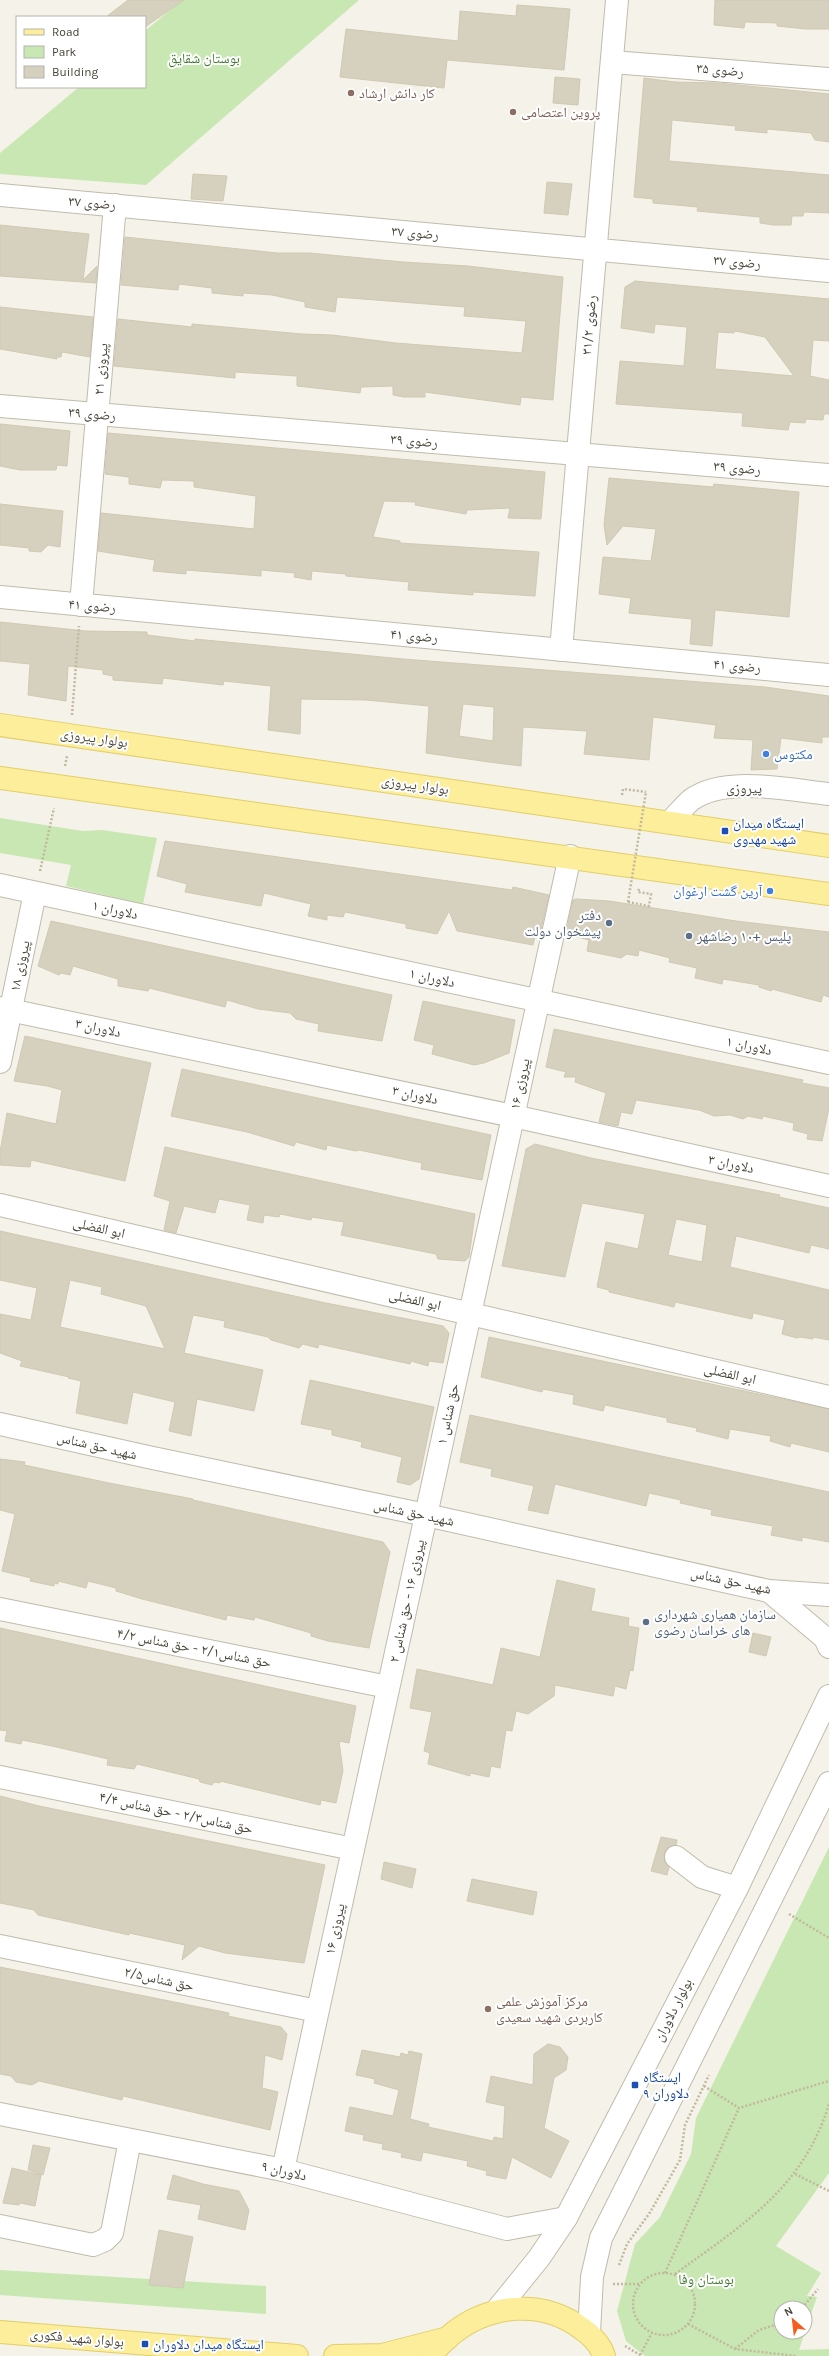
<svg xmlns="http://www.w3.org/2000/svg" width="829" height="2356" viewBox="0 0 829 2356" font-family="Karla,'Noto Naskh Arabic',sans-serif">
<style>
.green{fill:#c9e7b3}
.building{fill:#d6d0bf;stroke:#d0c9b2;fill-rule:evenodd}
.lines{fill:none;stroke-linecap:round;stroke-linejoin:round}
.minor-casing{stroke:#c0bbac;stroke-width:24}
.major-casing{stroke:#e2ce69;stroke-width:24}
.path{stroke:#c1b99d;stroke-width:2.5;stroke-dasharray:2 2;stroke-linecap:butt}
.minor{stroke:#fff;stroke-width:22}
.major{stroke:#fcee9a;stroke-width:22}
.path-bridge{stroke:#c1b99d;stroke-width:2.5;stroke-dasharray:2 2;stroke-linecap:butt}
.education-dot{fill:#8d6e63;stroke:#fff;stroke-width:1.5}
.shop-dot{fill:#3f7fe0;stroke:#fff;stroke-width:1.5}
.transit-dot{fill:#1a4fb4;stroke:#fff;stroke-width:1.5}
.service-dot{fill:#5c6f8a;stroke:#fff;stroke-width:1.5}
.labels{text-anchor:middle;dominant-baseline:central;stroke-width:4;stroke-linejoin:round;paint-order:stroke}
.park-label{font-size:14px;fill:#3e792b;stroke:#fff}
.street-label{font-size:14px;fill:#484437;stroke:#fff}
.education-label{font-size:14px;fill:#785e54;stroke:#fff;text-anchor:start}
.shop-label{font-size:14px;fill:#366cbe;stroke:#fff;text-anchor:start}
.transit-label{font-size:14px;fill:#164399;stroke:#fff;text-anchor:start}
.service-label{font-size:14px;fill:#4e5e75;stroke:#fff;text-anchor:start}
</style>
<rect width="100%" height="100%" fill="#f4f2e9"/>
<g class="green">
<path d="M182,0H359L146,185L0,174V153L79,87H145V31Z"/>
<path d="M0,818L83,831L102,830L157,838L143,904L66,886L71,865L0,853Z"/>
<path d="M829,1847V2173L776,2246L821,2273L807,2296L817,2297L805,2331V2308H781V2332H805L799,2350L829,2349V2356H645L626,2341L617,2311L635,2244L660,2217L691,2154L696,2118Z"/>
<path d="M0,2270L266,2286V2314L0,2295Z"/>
</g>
<g class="building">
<path d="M128,0H184L145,27V17H106Z"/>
<path d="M715,0H829V29H806L777,26V23L745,22L744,28L714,25Z"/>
<path d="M517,5L570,9L564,70L447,60L444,88L340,77L346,29L458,41L460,11L516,16Z"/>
<path d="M555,77L580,79L578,105L553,103Z"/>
<path d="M644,78L675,82L718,83L829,94V142L815,140L811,133L767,129V133L735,130L736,126L672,120L669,161L829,175V213L804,212L803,216H792L791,225H773L760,223V217L697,211L698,207L653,203V199L634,197Z"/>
<path d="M193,174L227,176L223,201L191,199Z"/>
<path d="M547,182L572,184L568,215L544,213Z"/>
<path d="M0,225L89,234L83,280L97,266L96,283L0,276Z"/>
<path d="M125,237L277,253H310L403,262L468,266L563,277L553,400L521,397L520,405L425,392V397H404L393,395V386L361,387L360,393L297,386V376L235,372V378L114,366L118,319L192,327V324L302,334L332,335L396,343L522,353L526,321L464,316L465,307L337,297L335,312L305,307V302L272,295L243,293V296L212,293V288L179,284L178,290L121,285Z"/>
<path d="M635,281L829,299V341L813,340L810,376L829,380V414H824L823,420L806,419L805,423L790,422L788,430L742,426L743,413L616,404L620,361L684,366L687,327L655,324L654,333L621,328L625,287ZM735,331L765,337L794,376L715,369L718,332L734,333Z"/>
<path d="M0,307L93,317L90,357L62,352L61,357H57V359L0,349Z"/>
<path d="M0,424L70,431L67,466L57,465L56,470H20L0,466Z"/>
<path d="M108,433L545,472L541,519L508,518L510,508L467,510L466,514L415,505L416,502L384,501L373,537L400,541V543L539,552L535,596L473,592V595L408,590L409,582L346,576V574L312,571L311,580L294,577L295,573L261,570V576L186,570V574L153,571L155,560L98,551L101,513L254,529L256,496L194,487V481L162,480L160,488L129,484V477L105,474Z"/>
<path d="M609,478L713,487L714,484L799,492L789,617L715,610L712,646L690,644L692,619L629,613L631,598L599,594L603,557L651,561L656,529L623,526L607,545L604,525Z"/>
<path d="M0,504L63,511L60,547L48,545L41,552L29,551V548L0,545Z"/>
<path d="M0,622L86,631L147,632V635L195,641V639L403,659L765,687L829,696V737H822V743L781,738L777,769L751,770L753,740L714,738L716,725L653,717L649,760L584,754L587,731L523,727L521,766L489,762L426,753L429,706L366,700L301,699L300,734L268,730L271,686L224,681L223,685L163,678L162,684L113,680V676L103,674V670L68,666L66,701L28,695L30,664L0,661ZM463,704L494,707L493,741L459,736Z"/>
<path d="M165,841L512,890L513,887L549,895L541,929L537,928L533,945L457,931L449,911L437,934L406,928V924L345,912L343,917L327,915V920L308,916L311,904L264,893L261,906L185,892L187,884L157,876Z"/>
<path d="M576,899L609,901L736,921L829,932V997L823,995L821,1002L772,989L771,991L759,987V985L723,979L722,984L695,978L697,968L669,962L670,958L639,950L638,956L627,954L621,958L587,951L589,940L566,934L573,900Z"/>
<path d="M51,921L392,995L382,1041L318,1031L319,1024L296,1019L290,1013L258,1009L227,1000L225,1007L149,988L148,991L118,986V979L73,966L70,975L61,973L59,975L38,966Z"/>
<path d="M423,1001L515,1020L509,1053L484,1063L474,1065L432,1054L434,1045L414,1040Z"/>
<path d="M554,1029L803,1080L802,1083L829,1088V1108L822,1141L807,1139L808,1134L793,1130L794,1123L763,1116L762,1119L748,1116L743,1119L730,1115L714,1116L699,1110L636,1100L632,1114L621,1112L618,1126L599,1122L606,1093L575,1082L576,1077H564L566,1072L546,1067Z"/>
<path d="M25,1036L151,1063L125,1181L31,1160L30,1167L0,1165V1152L7,1113L56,1124L62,1090L47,1086L14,1081Z"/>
<path d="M182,1069L491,1135L482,1180L421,1169L422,1163L359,1150L356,1151L327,1145L326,1150L296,1142L294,1146L247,1132L171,1116Z"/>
<path d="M535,1144L591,1158L780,1195L779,1197L829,1208V1249L811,1245L809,1253L736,1236L730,1267L829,1290V1340L813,1337V1339L800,1337L797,1338L782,1334L785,1320L753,1313L752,1319L675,1302L674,1307L609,1292V1290L597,1287L606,1242L638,1249L645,1214L582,1203L565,1277L502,1266L526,1149ZM676,1219L707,1225L702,1262L668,1255Z"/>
<path d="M165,1147L475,1214L469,1257L465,1261L438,1259L436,1254L341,1235L344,1222L312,1217L311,1220L280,1214L279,1217L264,1215L263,1223L247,1220L250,1205L219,1199L215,1213L184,1206L176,1233L164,1230L170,1201L154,1196Z"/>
<path d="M0,1231L326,1303L443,1326L449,1333L443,1363L429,1361L428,1366L411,1361L410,1364L319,1344L318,1348L303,1344L299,1348L271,1340L268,1337L224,1327L225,1321L193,1315L184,1353L263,1370L254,1411L197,1399L191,1436L169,1431L175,1402L133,1392L127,1424L76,1413L81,1381L68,1378L69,1377L20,1366L22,1361L0,1353V1314L31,1320L37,1288L0,1280ZM70,1280L102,1287L101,1294L146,1306L165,1349L60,1327Z"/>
<path d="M489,1337L829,1409V1452L791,1443L790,1447L770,1441L771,1436L730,1429L728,1439L696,1431L697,1428L667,1422V1418L605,1405L603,1411L573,1404L574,1395L543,1389L542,1392L481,1377Z"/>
<path d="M310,1380L434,1407L419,1479L410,1485L397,1482L402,1457L361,1447L362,1442L332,1435V1430L301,1424Z"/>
<path d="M470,1415L829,1492V1542L802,1537V1541L771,1535L773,1526L711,1515L712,1510L680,1503L681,1500L649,1493L646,1506L555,1484L548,1514L528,1510L534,1486L491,1476L492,1469L460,1462Z"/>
<path d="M0,1459L25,1462L24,1465L109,1483L193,1499V1500L383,1542L390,1552L369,1648L328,1641L311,1636V1633L255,1617L254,1620L227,1615L226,1620L142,1599L116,1591V1588L88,1581L86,1588L58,1581V1584L54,1583V1586L30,1581L31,1578L2,1571L15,1514L0,1510Z"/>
<path d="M557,1580L595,1589L591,1611L629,1618L628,1626L639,1628L633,1671L630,1670L626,1689L615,1686L613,1696L555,1685L554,1696L528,1714L516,1711L512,1731L506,1730L500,1768L491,1766L489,1777L470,1773V1776L428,1764L430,1753L424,1751L432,1712L410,1708L417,1669L493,1685L501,1648L540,1657Z"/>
<path d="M0,1628L356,1706L349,1743L339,1741L343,1771L336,1803L321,1800L320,1805L220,1781V1783L214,1782L212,1785L200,1782L199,1779L137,1764L134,1769L107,1765L108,1759L52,1746L22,1740L21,1744L5,1741L7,1731L0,1730Z"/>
<path d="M753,1633L771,1637L766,1656L749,1652Z"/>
<path d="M0,1796L39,1806L325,1865L304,1963L225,1953L199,1946L182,1960L185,1945L129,1933V1935L38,1915L34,1910L0,1903Z"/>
<path d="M661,1837L677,1840L676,1845L666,1849L664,1855L665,1862L669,1867L667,1875L651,1871Z"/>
<path d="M384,1862L416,1869L412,1888L381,1879Z"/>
<path d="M472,1879L537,1892L533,1915L467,1901Z"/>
<path d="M0,1967L229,2013L228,2016L281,2027L287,2034L282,2060L265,2055L262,2088L278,2092L270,2130L123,2096L122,2100L39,2081L32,2085L16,2082L11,2076L0,2074Z"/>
<path d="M548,2044L560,2047L568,2057L566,2070L554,2078L544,2128L569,2141L551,2178L512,2157L506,2179L486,2175L487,2171L467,2166L468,2161L423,2152L421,2161L401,2157L402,2153L382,2149L383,2144L363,2140L364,2135L345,2131L350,2107L393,2116L399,2090L374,2083L375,2079L356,2075L362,2050L400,2057L401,2053L408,2055L409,2051L422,2054L410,2119L429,2124L428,2127L493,2141L494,2137L503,2139L505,2106L486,2102L491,2076L533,2085L534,2054Z"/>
<path d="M33,2145L50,2148L43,2175L28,2170Z"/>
<path d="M12,2168L41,2175L35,2206L20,2203L19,2205L3,2203Z"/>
<path d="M173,2175L203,2184L239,2191L249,2210L245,2230L198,2219L201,2205L167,2199Z"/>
<path d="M159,2230L193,2237L183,2288L149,2285Z"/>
</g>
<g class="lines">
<g class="minor-casing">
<g id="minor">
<path d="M612,62L829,79"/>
<path d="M0,195L829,271"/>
<path d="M0,406L829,475"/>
<path d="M0,597L829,675"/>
<path d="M81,605L115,205"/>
<path d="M561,650L617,0"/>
<path d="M670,822C677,815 684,806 691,800C725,775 789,790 829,794"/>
<path d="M0,885L829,1063"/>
<path d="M0,1008L513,1116L829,1186"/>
<path d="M0,1062L35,893"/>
<path d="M0,1205L829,1397"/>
<path d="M0,1424L148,1457L426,1515L769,1591L829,1595"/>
<path d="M769,1591L825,1638L829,1647"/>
<path d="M0,1609L388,1687"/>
<path d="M0,1777L353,1849"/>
<path d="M676,1857L702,1877L737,1888"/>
<path d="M0,1946L317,2011"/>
<path d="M0,2114L283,2170L507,2229L566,2218"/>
<path d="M283,2170L570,856"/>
<path d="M0,2226L93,2245L105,2240L112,2233L130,2140"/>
<path d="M496,2311L539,2258L566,2218L737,1888L829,1696"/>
<path d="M589,2333L592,2277L601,2238L829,1783"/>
</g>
</g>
<g class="major-casing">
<g id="major">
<path d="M0,725L829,846"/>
<path d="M0,778L829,894"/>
<path d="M0,2332L297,2356"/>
<path d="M335,2356L382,2355L448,2338"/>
<path d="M431,2356C436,2348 445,2340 452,2334C489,2304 542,2299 581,2328C590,2334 601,2345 604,2356"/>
</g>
</g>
<g class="path">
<path d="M72,715L79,626"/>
<path d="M65,766L67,756"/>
<path d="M622,795L623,789L646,792"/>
<path d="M40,871L54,808"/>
<path d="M628,902L649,906L651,894L638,892L639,889"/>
<path d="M789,1914L829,1938"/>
<path d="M704,2086L739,2108L829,2081"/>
<path d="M795,2174L829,2191"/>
<path d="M619,2265L627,2244L649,2214L680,2160L685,2125L709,2075"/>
<circle cx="664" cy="2304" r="31"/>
<path d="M665,2273L739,2108"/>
<path d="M675,2274C742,2225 803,2189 829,2104"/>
<path d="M613,2284H639"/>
<path d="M802,2308L818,2289"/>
<path d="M688,2324L735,2349L796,2356"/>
<path d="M625,2346L642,2356"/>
<path d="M735,2349L759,2330L781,2323"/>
<path d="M640,2355L652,2333"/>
</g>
<use href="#minor" class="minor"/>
<use href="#major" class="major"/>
<path class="path-bridge" d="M628,902L646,792"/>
</g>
<g class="education-dot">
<circle cx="351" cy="93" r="4"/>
<circle cx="513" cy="112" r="4"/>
<circle cx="488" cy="2009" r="4"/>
</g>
<g class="shop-dot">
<circle cx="766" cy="754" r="4"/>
<circle cx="770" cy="891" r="4"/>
</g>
<g class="transit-dot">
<rect x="721" y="827" width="8" height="8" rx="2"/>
<rect x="631" y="2081" width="8" height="8" rx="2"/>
<rect x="141" y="2340" width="8" height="8" rx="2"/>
</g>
<g class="service-dot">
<circle cx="609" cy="923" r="4"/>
<circle cx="689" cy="936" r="4"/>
<circle cx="646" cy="1622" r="4"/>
</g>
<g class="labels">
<g class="park-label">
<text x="204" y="58">بوستان شقایق</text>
<text x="706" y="2279">بوستان وفا</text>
</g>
<g class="street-label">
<text transform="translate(720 70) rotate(5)">رضوی ۳۵</text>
<text transform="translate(92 203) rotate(5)">رضوی ۳۷</text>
<text transform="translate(415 233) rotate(5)">رضوی ۳۷</text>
<text transform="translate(737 262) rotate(5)">رضوی ۳۷</text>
<text transform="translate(589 325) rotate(-85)">رضوی ۳۱/۲</text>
<text transform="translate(101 369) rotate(-85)">پیروزی ۲۱</text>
<text transform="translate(92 414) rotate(5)">رضوی ۳۹</text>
<text transform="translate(414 441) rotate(5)">رضوی ۳۹</text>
<text transform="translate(737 468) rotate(5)">رضوی ۳۹</text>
<text transform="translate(92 606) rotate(5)">رضوی ۴۱</text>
<text transform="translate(414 636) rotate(5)">رضوی ۴۱</text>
<text transform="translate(737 666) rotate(5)">رضوی ۴۱</text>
<text transform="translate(94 738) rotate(8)">بولوار پیروزی</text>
<text transform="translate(415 785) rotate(8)">بولوار پیروزی</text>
<text x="744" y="788">پیروزی</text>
<text transform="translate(115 910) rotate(12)">دلاوران ۱</text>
<text transform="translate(20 966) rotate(-78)">پیروزی ۱۸</text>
<text transform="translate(432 978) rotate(12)">دلاوران ۱</text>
<text transform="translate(98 1028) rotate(12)">دلاوران ۳</text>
<text transform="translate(749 1046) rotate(12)">دلاوران ۱</text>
<text transform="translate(520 1084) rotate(-78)">پیروزی ۱۶</text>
<text transform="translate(415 1095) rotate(12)">دلاوران ۳</text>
<text transform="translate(731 1164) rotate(12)">دلاوران ۳</text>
<text transform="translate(99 1228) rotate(13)">ابو الفضلی</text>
<text transform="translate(415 1300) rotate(13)">ابو الفضلی</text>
<text transform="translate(730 1374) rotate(13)">ابو الفضلی</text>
<text transform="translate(448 1414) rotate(-78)">حق شناس ۱</text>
<text transform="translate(97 1446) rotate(13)">شهید حق شناس</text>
<text transform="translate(414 1513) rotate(12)">شهید حق شناس</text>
<text transform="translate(731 1581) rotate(12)">شهید حق شناس</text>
<text transform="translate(407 1601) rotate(-78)">پیروزی ۱۶ - حق شناس ۲</text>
<text transform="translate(194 1648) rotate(11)">حق شناس۲/۱ - حق شناس ۴/۲</text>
<text transform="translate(176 1813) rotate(12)">حق شناس۲/۳ - حق شناس ۴/۴</text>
<text transform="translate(335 1929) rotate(-78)">پیروزی ۱۶</text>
<text transform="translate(159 1979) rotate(12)">حق شناس۲/۵</text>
<text transform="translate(673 2010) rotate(-63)">بولوار دلاوران</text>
<text transform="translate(284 2171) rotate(13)">دلاوران ۹</text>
<text transform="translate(77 2338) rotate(5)">بولوار شهید فکوری</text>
</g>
<g class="education-label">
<text x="359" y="93">کار دانش ارشاد</text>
<text x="521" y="112">پروین اعتصامی</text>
<text x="496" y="2001">مرکز آموزش علمی<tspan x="496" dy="16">کاربردی شهید سعیدی</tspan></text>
</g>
<g class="shop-label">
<text x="774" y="754">مکتوس</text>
<text x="762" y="891" text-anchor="end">آرین گشت ارغوان</text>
</g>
<g class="transit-label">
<text x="733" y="823">ایستگاه میدان<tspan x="733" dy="16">شهید مهدوی</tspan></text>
<text x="643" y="2077">ایستگاه<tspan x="643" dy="16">دلاوران ۹</tspan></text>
<text x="153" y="2344">ایستگاه میدان دلاوران</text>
</g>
<g class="service-label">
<text x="601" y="915" text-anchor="end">دفتر<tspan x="601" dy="16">پیشخوان دولت</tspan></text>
<text x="697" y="936">پلیس +۱۰ رضاشهر</text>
<text x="654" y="1614">سازمان همیاری شهرداری<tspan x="654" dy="16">های خراسان رضوی</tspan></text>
</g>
</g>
<rect x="16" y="16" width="130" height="72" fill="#ffffff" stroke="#b6b4af"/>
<rect x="24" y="29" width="20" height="6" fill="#fcee9a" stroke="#b6b4af"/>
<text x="52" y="36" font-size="12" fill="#484437">Road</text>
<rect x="24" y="46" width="20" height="12" fill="#c9e7b3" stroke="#b6b4af"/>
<text x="52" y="56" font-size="12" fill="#484437">Park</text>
<rect x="24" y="66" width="20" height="12" fill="#d6d0bf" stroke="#b6b4af"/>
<text x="52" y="76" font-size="12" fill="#484437">Building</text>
<g transform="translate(793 2320) rotate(332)"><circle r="19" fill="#ffffff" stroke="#b6b4af"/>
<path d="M0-3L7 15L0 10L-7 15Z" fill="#f65c1e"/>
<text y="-6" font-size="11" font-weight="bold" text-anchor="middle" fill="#484437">N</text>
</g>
</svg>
